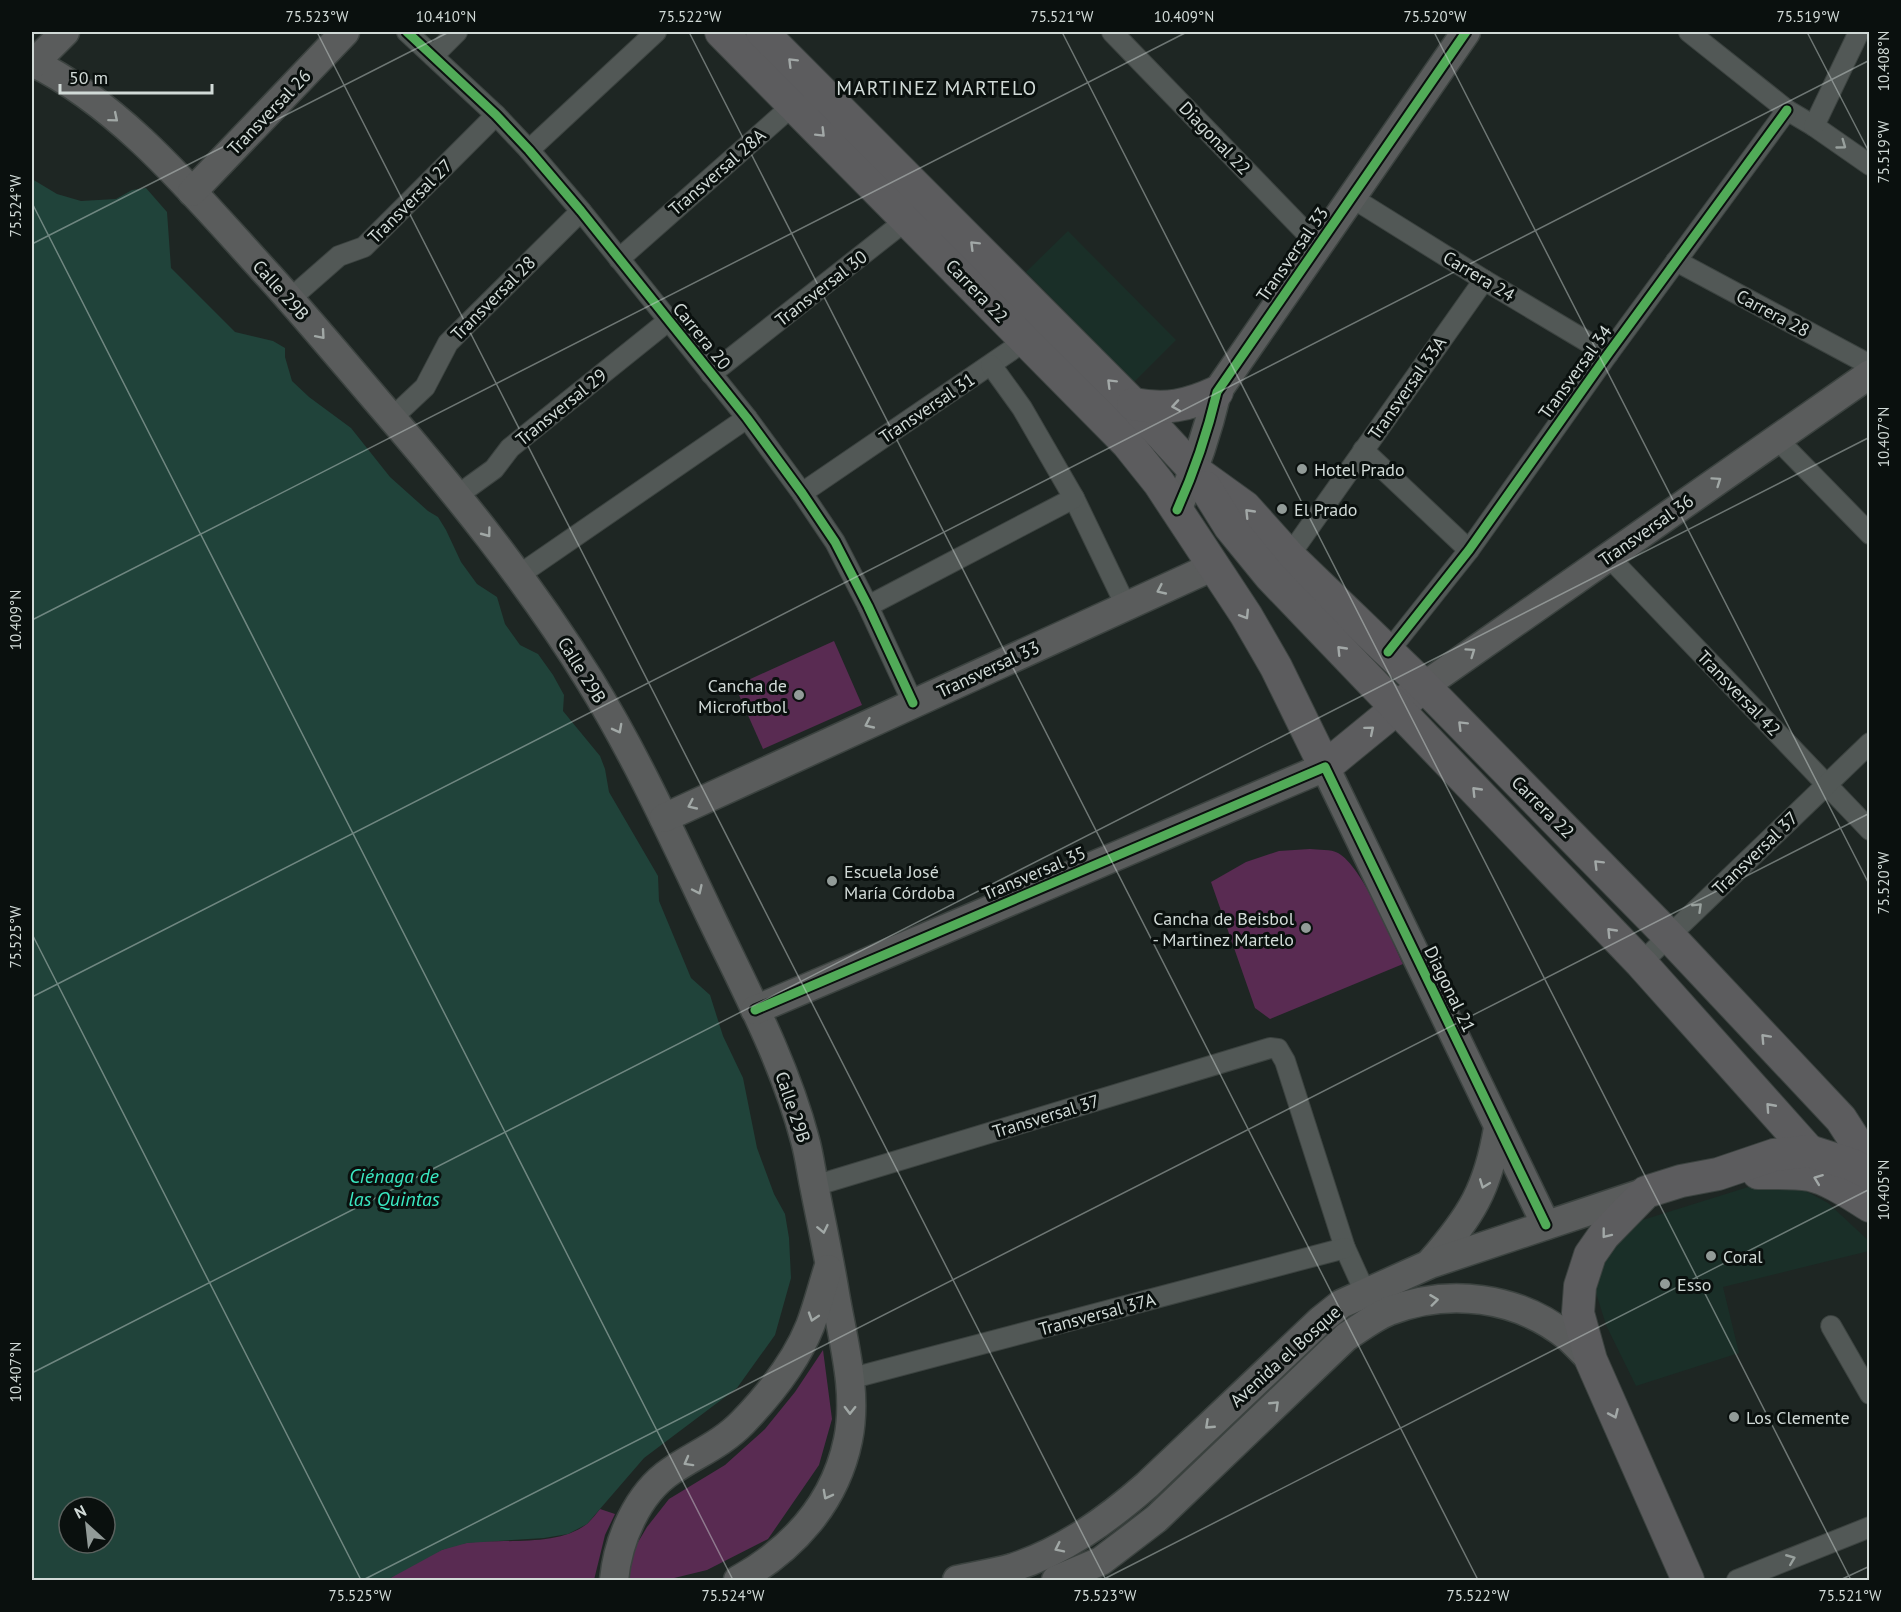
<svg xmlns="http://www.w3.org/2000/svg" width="1901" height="1612" viewBox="0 0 1901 1612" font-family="'PT Sans',sans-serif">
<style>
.built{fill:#1a2f28}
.green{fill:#592b52}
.water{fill:#20433a;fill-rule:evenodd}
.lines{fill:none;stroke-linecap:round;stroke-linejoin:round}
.street-casing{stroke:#3c4340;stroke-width:22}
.secondary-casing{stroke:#3c4340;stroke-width:31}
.primary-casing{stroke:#3c4340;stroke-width:34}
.street{stroke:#525856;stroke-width:20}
.secondary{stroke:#5a5c5c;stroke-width:28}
.primary{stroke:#5c5c5e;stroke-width:32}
.cycleway-casing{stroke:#0a100e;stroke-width:13}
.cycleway{stroke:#51ab58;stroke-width:9}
.oneway{stroke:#a2a8a7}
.oneway2{stroke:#a1a8a6}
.oneway3{stroke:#98a09d}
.ticks{fill:none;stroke:#d1dad7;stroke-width:1.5;stroke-opacity:0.45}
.poi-dot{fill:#929b98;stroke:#0a100e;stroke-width:2}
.labels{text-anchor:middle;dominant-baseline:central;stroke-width:6;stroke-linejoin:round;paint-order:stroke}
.street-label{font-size:18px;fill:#d1dad7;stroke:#0a100e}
.poi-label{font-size:18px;fill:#d1dad7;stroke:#0a100e;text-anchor:start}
.neighbourhood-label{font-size:20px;letter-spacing:1.5px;fill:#d1dad7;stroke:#0a100e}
.water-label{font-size:20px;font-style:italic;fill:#3ae9c2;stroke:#0a100e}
.neatline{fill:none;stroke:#d1dad7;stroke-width:2}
.ticks-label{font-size:15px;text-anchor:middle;fill:#d1dad7}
</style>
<rect width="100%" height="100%" fill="#1e2623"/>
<g class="built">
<path d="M1068,231L1176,340L1134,382L1026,272Z"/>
<path d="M1761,1183L1800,1188L1828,1203L1869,1241V1251L1723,1287L1739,1353L1636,1386L1606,1325L1592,1280L1612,1245L1633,1223Z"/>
</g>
<g class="green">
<path d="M834,641L862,705L763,749L735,686Z"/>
<path d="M1310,849C1318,850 1331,849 1338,853C1363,867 1390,937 1403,964L1270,1019L1255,1008L1211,882L1246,862L1279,851Z"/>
<path d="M823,1350L832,1419L819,1465L768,1539L707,1570L666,1580H627L634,1549L647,1527L669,1499L725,1465L765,1429L795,1392Z"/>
<path d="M600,1509L615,1514L605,1535L594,1580H387C411,1565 437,1548 466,1543C502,1538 558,1548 588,1523C592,1519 596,1514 600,1509Z"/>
</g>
<path class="water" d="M32,179L57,194L81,201L116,199L132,190L146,188L167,212L171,268L235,332L273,341L285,348V357L292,381L309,397L351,428L390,477L428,511L438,517L446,530L461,562L477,584L497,597L505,624L520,645L538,654L553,675L564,695L563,711L600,756L605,769L609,792L658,876L659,901L691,978L710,995L723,1036L743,1078L757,1148L774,1194L785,1214L789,1238L791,1278L775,1335L737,1388L644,1458L587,1524L568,1534L544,1538L467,1543L442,1550L387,1580H32ZM69,1507H105V1543H69Z"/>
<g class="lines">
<g class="street-casing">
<g id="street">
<path d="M407,32L496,115L529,150L581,211L747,418L802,493L835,542L868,606L913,703"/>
<path d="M1112,32L1318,245"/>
<path d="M1689,32L1787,110L1814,126L1870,165"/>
<path d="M433,56L457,32"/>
<path d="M1814,126L1859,32"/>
<path d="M529,150L656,32"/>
<path d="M1351,197L1484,280L1608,354"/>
<path d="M619,259L800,99"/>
<path d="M1676,261L1870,365"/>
<path d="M290,299L339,256L364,247L496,115"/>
<path d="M711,374L914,214"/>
<path d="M392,418L425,387L448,343L581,211"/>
<path d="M1777,439L1870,534"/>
<path d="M1363,450L1469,550"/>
<path d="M802,493L1035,334"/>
<path d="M458,495L494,469L510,448L668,321"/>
<path d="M1074,498L1126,606"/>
<path d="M1289,556L1484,280"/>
<path d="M1608,556L1870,830"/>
<path d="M519,575L747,418"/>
<path d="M868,606L1074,498L1022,408L991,365"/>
<path d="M1388,652L1469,550L1608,354L1787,110"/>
<path d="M1641,963L1870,743"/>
<path d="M814,1186L1270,1048L1278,1049L1285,1061L1345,1248L1365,1292"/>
<path d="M1831,1326L1870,1394"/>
<path d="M849,1379L1345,1248"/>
<path d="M1737,1580L1870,1527"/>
</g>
</g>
<g class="secondary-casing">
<g id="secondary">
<path d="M32,62C125,107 200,201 270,277C307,318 342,360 378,402C455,491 528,581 590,681C635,754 671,833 708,911C743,985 784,1060 805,1140C809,1154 811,1170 814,1185C821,1221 829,1257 835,1294C843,1341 858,1392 848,1440C835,1503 793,1549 738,1580"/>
<path d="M34,63L65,32"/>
<path d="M192,192L345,32"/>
<path d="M1177,510C1195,470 1207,434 1217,392L1466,32"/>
<path d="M1424,686L1870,374"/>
<path d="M664,818L1214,566"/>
<path d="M755,1010L1325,767L1546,1225"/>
<path d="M1431,1262C1471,1216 1488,1189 1498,1128"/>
<path d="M614,1580C618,1540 637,1494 671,1471C696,1454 722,1444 743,1422C769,1395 796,1361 810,1326C817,1308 822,1288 828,1269"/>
<path d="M957,1580C975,1576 994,1573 1012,1568C1064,1551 1107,1520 1147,1485L1321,1320L1341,1304L1430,1264L1646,1192"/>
<path d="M1056,1580L1101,1561L1156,1519L1346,1337C1360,1328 1374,1317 1389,1311C1449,1288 1517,1296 1568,1337C1576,1344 1583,1352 1591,1360"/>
</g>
</g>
<g class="primary-casing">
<g id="primary">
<path d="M721,32L1127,443L1159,483L1246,615L1276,667L1325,767L1424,686"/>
<path d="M762,32L1133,404L1195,471L1245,507L1289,556L1424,686L1669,936L1841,1119L1870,1164"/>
<path d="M1133,404C1166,410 1187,406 1217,392"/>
<path d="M1205,487L1230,527L1270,576L1641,963L1809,1151"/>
<path d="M1758,1173C1775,1173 1793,1172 1810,1175C1831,1180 1852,1195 1870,1206"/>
<path d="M1688,1580L1591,1360L1578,1313L1580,1286L1590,1255L1604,1235L1646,1192L1681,1181L1718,1174L1774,1155L1809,1151L1853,1165L1870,1174"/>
</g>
</g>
<use href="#street" class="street"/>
<use href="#secondary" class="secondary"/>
<use href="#primary" class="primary"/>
<g class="cycleway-casing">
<g id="cycleway">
<path d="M407,32L496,115L529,150L581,211L747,418L802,493L835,542L868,606L913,703"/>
<path d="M1177,510C1195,470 1207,434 1217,392L1466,32"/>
<path d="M1388,652L1469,550L1608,354L1787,110"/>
<path d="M755,1010L1325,767L1546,1225"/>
</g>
</g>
<use href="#cycleway" class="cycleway"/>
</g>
<defs><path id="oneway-chevron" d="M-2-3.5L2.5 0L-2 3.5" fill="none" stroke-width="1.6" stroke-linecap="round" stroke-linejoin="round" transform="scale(1.5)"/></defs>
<g class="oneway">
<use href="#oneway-chevron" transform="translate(792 62) rotate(-135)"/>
<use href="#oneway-chevron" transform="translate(821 133) rotate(45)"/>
<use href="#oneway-chevron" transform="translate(974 245) rotate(-135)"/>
<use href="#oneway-chevron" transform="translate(1111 383) rotate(-135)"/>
<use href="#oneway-chevron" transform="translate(1176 406) rotate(171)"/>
<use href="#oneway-chevron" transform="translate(1249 513) rotate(-134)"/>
<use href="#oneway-chevron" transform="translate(1245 615) rotate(58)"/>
<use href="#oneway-chevron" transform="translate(1341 650) rotate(-134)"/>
<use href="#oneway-chevron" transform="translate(1462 725) rotate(-135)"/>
<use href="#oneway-chevron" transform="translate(1370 730) rotate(-40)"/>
<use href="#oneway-chevron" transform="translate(1476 791) rotate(-134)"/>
<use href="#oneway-chevron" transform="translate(1598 864) rotate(-135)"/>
<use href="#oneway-chevron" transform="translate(1611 932) rotate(-134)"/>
<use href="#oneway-chevron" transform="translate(1765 1038) rotate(-133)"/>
<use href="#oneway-chevron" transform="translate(1770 1107) rotate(-132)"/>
<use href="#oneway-chevron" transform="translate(1818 1179) rotate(-159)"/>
<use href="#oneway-chevron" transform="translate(1606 1234) rotate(128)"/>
<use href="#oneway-chevron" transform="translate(1614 1414) rotate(66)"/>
</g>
<g class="oneway2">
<use href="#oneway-chevron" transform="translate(114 118) rotate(40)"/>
<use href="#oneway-chevron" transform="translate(321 335) rotate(49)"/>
<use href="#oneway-chevron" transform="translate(1717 481) rotate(-35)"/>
<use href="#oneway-chevron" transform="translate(487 533) rotate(53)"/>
<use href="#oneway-chevron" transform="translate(1161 590) rotate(155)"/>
<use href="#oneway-chevron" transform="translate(1471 652) rotate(-35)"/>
<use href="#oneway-chevron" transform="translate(869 724) rotate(155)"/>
<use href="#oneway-chevron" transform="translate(618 729) rotate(62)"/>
<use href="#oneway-chevron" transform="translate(692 805) rotate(155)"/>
<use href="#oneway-chevron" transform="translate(698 890) rotate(65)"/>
<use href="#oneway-chevron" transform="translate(1484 1184) rotate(111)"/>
<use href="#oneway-chevron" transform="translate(823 1229) rotate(78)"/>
<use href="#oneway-chevron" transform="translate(1434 1300) rotate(-7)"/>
<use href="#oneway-chevron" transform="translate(813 1317) rotate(108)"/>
<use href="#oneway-chevron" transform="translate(1275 1405) rotate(-44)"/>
<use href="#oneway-chevron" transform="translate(850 1410) rotate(91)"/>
<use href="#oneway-chevron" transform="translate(1209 1425) rotate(137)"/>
<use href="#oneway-chevron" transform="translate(688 1462) rotate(151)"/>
<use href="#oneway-chevron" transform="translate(827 1495) rotate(118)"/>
<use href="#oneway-chevron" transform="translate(1059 1548) rotate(154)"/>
</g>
<g class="oneway3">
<use href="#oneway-chevron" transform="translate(1842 145) rotate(36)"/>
<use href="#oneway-chevron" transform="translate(1698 907) rotate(-44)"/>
<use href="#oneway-chevron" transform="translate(1791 1559) rotate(-22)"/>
</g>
<path class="ticks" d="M317,32L1106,1580M689,32L1478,1580M1062,32L1851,1580M1434,32L1870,886M1807,32L1870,154M32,203L733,1580M32,244L449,32M32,620L1187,32M32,934L361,1580M32,997L1870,60M32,1373L1870,437M363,1580L1870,813M1102,1580L1870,1189M1840,1580L1870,1566"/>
<g class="poi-dot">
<circle cx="1302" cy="469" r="6"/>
<circle cx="1282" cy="509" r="6"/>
<circle cx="799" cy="695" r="6"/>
<circle cx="832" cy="881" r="6"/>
<circle cx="1306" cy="928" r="6"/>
<circle cx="1711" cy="1256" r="6"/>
<circle cx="1665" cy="1284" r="6"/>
<circle cx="1734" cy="1417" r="6"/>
</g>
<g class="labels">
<g class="street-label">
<text transform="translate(269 112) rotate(-46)">Transversal 26</text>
<text transform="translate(1215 138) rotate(46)">Diagonal 22</text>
<text transform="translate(717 172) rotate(-41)">Transversal 28A</text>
<text transform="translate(410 201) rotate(-45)">Transversal 27</text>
<text transform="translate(1292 254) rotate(-55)">Transversal 33</text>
<text transform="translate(1479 276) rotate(31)">Carrera 24</text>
<text transform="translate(821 288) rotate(-38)">Transversal 30</text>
<text transform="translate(281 290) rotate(48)">Calle 29B</text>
<text transform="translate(977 291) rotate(46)">Carrera 22</text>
<text transform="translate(493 298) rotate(-45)">Transversal 28</text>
<text transform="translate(1773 313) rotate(28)">Carrera 28</text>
<text transform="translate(702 336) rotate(51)">Carrera 20</text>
<text transform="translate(1575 372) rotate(-54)">Transversal 34</text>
<text transform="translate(1407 388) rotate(-55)">Transversal 33A</text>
<text transform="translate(561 407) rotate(-39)">Transversal 29</text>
<text transform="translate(927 408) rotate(-34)">Transversal 31</text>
<text transform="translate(1646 530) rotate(-35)">Transversal 36</text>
<text transform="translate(988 669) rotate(-25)">Transversal 33</text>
<text transform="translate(582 670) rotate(58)">Calle 29B</text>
<text transform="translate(1739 693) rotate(46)">Transversal 42</text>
<text transform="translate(1543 807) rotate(45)">Carrera 22</text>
<text transform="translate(1755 853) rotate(-44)">Transversal 37</text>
<text transform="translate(1034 873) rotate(-23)">Transversal 35</text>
<text transform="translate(1450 989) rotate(64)">Diagonal 21</text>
<text transform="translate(793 1107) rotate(71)">Calle 29B</text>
<text transform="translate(1046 1116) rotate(-17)">Transversal 37</text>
<text transform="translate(1097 1314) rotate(-15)">Transversal 37A</text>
<text transform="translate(1285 1356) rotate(-42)">Avenida el Bosque</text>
</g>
<g class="poi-label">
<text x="1314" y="469">Hotel Prado</text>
<text x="1294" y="509">El Prado</text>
<text x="787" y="685" text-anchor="end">Cancha de<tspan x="787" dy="21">Microfutbol</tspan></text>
<text x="844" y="871">Escuela José<tspan x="844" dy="21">María Córdoba</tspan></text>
<text x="1294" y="918" text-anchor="end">Cancha de Beisbol<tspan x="1294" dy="21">- Martinez Martelo</tspan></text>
<text x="1723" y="1256">Coral</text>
<text x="1677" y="1284">Esso</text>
<text x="1746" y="1417">Los Clemente</text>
</g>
<g class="neighbourhood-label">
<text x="937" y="88">MARTINEZ MARTELO</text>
</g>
<g class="water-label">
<text x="394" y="1176">Ciénaga de<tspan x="394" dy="23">las Quintas</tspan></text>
</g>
</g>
<rect width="1901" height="1612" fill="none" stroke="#0a100e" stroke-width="66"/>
<g transform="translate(87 1525) rotate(333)"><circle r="28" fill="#0a100e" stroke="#5a615e" stroke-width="1.5"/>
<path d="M0-4.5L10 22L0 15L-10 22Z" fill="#929b98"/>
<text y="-9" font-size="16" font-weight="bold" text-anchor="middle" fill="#d1dad7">N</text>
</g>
<path d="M60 84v9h152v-9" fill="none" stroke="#d1dad7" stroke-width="3"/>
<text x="69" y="84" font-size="18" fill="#d1dad7" stroke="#0a100e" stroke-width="4.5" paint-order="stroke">50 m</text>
<rect x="33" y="33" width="1835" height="1546" class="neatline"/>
<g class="ticks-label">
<text x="317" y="22">75.523°W</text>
<text x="446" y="22">10.410°N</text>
<text x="690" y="22">75.522°W</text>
<text x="1062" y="22">75.521°W</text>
<text x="1184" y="22">10.409°N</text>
<text x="1435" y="22">75.520°W</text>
<text x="1808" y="22">75.519°W</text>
<text transform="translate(1884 61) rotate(-90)" y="5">10.408°N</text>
<text transform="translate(1884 152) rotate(-90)" y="5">75.519°W</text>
<text transform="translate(16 206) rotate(-90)" y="5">75.524°W</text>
<text transform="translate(1884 437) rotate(-90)" y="5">10.407°N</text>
<text transform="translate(16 620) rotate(-90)" y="5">10.409°N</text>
<text transform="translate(1884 883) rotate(-90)" y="5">75.520°W</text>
<text transform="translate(16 937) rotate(-90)" y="5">75.525°W</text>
<text transform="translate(1884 1190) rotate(-90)" y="5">10.405°N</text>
<text transform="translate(16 1372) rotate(-90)" y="5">10.407°N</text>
<text x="360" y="1601">75.525°W</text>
<text x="733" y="1601">75.524°W</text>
<text x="1105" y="1601">75.523°W</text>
<text x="1478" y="1601">75.522°W</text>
<text x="1850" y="1601">75.521°W</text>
</g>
</svg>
